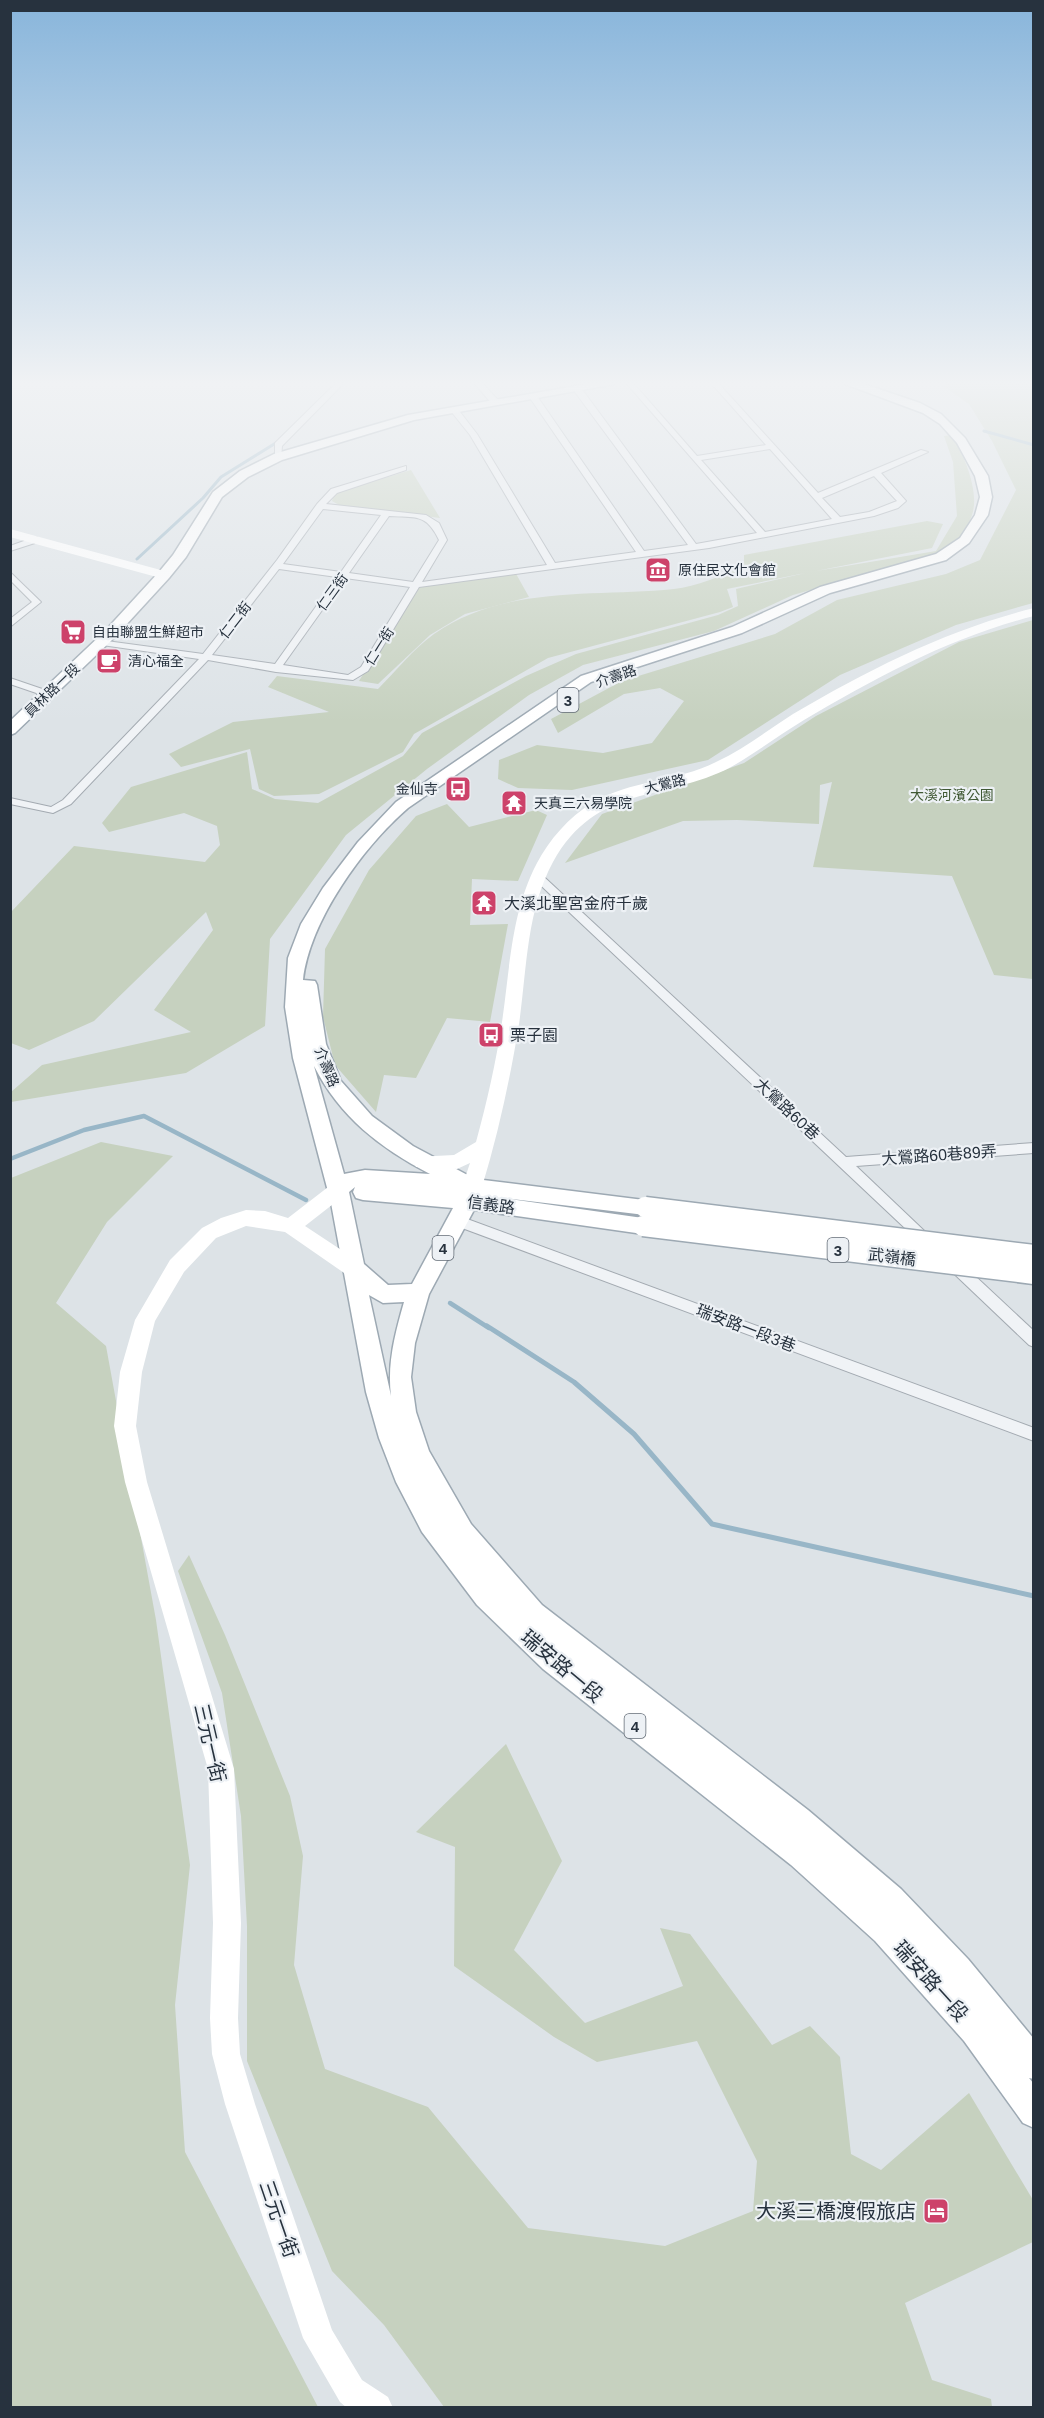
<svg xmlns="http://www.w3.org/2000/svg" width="1044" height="2418" viewBox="0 0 1044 2418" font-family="Arial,'Noto Sans TC',sans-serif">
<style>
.green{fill:#c6d1bf}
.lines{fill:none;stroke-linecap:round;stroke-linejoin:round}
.stream-far2{stroke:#98b6c7;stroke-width:3}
.stream-far1{stroke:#98b6c7;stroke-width:4.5}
.stream{stroke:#98b6c7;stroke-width:5}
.street-casing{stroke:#a3aab1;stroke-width:2}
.primary-casing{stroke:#9da9b3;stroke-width:3}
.street{fill:#f0f3f6;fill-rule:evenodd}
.secondary{fill:#fff;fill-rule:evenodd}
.primary{fill:#fff;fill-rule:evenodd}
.primary-bridge-casing{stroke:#9da9b3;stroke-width:23;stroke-linecap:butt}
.primary-bridge{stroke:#fff;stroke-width:20}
.labels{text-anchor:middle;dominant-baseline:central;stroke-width:4.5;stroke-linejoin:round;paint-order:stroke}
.far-poi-label{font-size:14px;fill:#27323e;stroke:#edf1f5;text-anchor:start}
.far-street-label{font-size:14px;fill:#27323e;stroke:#edf1f5}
.far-park-label{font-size:14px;fill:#405934;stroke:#edf1f5}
.shield{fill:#edf1f5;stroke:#626b75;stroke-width:1.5}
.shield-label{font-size:15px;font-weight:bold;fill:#27323e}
.poi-label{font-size:16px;fill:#27323e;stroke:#edf1f5;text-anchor:start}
.street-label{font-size:16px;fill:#27323e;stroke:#edf1f5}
.near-street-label{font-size:20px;fill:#27323e;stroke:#edf1f5}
.near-poi-label{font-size:20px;fill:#27323e;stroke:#edf1f5;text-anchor:end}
</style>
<rect width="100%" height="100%" fill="#dde3e7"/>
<g class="green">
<path d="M946,384H1033V603L956,625L840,675L708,760L572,790L518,788L498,779L499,760L537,745L603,753L652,743L684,701L660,688L624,694L558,733L551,719L622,681L775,634L837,600L946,574L980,560L1016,490L992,441L969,404L943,386Z"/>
<path d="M952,435C964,455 980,492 972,515C968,527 960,538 954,549L793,595L714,631L583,665L529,695L427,769L346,835L270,939L265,1026L186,1073L11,1102V1092L42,1065L191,1032L154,1010L213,930L206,912L94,1021L29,1050L11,1043V912L74,846L205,862L220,845L217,826L184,813L109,832L102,823L131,787L247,752L252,789L275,799L318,803L403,756L422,733L526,676L576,654L718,615L738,606L736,589L805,573L727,589L733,607L720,612L548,658L414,734L403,752L319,794L274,796L259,789L250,749L181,767L169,754L233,722L329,712L268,687L277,676L378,689C396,671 413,649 434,634C503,585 594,597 674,589C696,587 722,575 744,567V555L927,521L943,524L932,548L816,571L936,551L957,516L953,462L944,436Z"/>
<path d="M411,470L440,518L339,505L332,501L335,493Z"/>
<path d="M515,572L529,597L465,614L430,635L378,684L359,681L418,585Z"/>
<path d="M1033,620V979L994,975L952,876L813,867L832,782L820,785L819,824L737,820L683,821L565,863L602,814L744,763L816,716L959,642Z"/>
<path d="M447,804L469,827L536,810L547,815L518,881L472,879L470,925L508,924L490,1022L447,1018L416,1078L384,1075L376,1112L335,1065L323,1017L325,949L369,870L416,816Z"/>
<path d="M101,1142L173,1156L107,1222L56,1303L106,1346L156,1620L190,1865L175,2005L185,2152L318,2407L11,2408V1178Z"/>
<path d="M189,1555L225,1635L290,1796L303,1856L294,1965L325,2069L428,2107L528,2228L665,2246L753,2211L757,2161L697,2041L597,2062L554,2037L454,1966L455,1847L416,1832L506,1744L562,1861L514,1950L585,2023L683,1986L660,1928L690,1934L772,2045L810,2026L840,2057L851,2154L881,2170L969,2093L1033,2200V2242L905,2303L932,2380L991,2399L992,2407H444L384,2325L332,2271L247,2061V1926L241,1816L222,1693L178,1571Z"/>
</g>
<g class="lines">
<g class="stream-far2">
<path d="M984,431L1034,445"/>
<path d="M137,559L203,498L221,477L279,441"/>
</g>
<g class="stream-far1">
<path d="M10,1159L84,1130L144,1116L306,1200"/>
<path d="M450,1303L489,1328"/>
</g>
<path class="stream" d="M487,1326L574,1382L634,1434L712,1524L1034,1596"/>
<g class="street-casing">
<g id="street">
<path d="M335,384H343L282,446L281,459H275V443Z"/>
<path d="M475,384H483L499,401V405H493Z"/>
<path d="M627,384H634L697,456L766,445L712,384H719L818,493L921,450L928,452L881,473L906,501L898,508L874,516L709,548L419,587L368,671L353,680L276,672L208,660L71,804L53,813L10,804V798L51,807L63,800L199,659L102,645L99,644V640L203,654L277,560L317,504L331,489L406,466V470L337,493L326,504L426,515L439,523L447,540L422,582L547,565L470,435L450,410L451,408H457L477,434L555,563L636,552L530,398L534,396H537L644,551L688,545L575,392V388H581L696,544L757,533ZM770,449L832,519L765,532L701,460ZM874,476L897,501L869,512L840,517L822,498ZM323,509L381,515L341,572L283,564ZM389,516C416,518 426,513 439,540L413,582L349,573ZM279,569L337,577L275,664L212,655ZM345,578L410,587L361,667L348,675L283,665Z"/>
<path d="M35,537L38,538V542L10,551V546Z"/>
<path d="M10,572L41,602L10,627V619L32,602L10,580Z"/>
<path d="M10,678L51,692L53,694L48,697L10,684Z"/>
<path d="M539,875L543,876L846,1157L1034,1143V1153L856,1166L937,1243L935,1247H925L535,880L533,878Z"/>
<path d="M459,1216L1034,1428V1441L454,1225L452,1221L454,1217Z"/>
<path d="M953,1259L958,1260L1034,1331V1347L1029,1345L948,1268L946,1264L948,1260Z"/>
</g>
</g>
<g class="primary-casing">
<g id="primary">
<path d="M587,384H615L414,420L282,460L248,477L222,497L186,557L169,578L114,638L15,733L10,735V721L104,632L159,572L173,555L213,492L240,471L274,454L408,415Z"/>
<path d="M845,384H864L920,403L941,414L965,438L988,476L992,497L988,515L969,543L946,560L830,593L742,633L591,682L408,808C363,847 310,920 303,980L315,981L317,985L326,1044L341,1081L372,1116L413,1146L475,1179L652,1201L655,1207L652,1213L645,1215L496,1197L643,1218L650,1220L654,1226L650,1232L643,1234L474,1210L429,1294L415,1343L411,1377L416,1412L429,1451L471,1524L542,1605L808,1810L901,1889L968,1959L1034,2039V2079L1029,2078L1034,2084V2128L1023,2123L964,2041L875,1941L791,1865L543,1669L477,1605L422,1532L396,1482L379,1438L366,1392L331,1203L293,1058L285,1007L288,958L301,924L323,888L358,842L396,802L581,676L732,627L820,587L936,554L960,538L975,515L980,497L975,476L957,443L940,424L923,413ZM314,1066C340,1117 380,1148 430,1174L365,1170L344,1174ZM355,1187L353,1192L356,1198L363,1200L453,1208L412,1284L388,1285L364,1264L349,1192ZM369,1295L383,1303L404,1302C395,1334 387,1363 391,1396Z"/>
</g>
</g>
<use href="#street" class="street"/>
<g class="secondary">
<path d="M10,529L168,572L170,575L164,579L10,537Z"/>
<path d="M1034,608V616C951,637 877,677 804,720C779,735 756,753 731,767C664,802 597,783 553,862C526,912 527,970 519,1024C510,1080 498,1134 482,1187L479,1192L472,1194L465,1192L462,1187L470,1163L457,1169L416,1167L414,1162L416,1157L454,1155L476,1142C487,1102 496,1062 502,1022C510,968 511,912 537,863C549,840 569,817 592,803C630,780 677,782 716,762C744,749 768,730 793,714C870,669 947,630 1034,608Z"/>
<path d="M339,1182L346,1184L349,1189L346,1194L305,1226L361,1263L364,1269L361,1275L354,1277L347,1275L285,1232L246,1226L216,1238L184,1272L155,1321L142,1372L136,1426L147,1482L234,1769L241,1923L238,2018L240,2054L255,2104L332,2330L362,2380L388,2397L393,2408H347L340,2402L303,2338L225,2104L212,2054L210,2018L213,1923L208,1769L125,1482L114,1426L120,1372L135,1320L170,1260L202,1228L221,1218L246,1210L265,1211L288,1218L332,1184Z"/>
</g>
<use href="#primary" class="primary"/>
<g class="primary-bridge-casing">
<g id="primary-bridge">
<path d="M645,1207L1034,1255"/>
<path d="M643,1226L1034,1274"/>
</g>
</g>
<use href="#primary-bridge" class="primary-bridge"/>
</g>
<linearGradient id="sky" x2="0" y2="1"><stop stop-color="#88b5db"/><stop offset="0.53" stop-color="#f0f2f4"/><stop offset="1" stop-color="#f0f2f4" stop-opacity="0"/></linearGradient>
<rect width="1044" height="723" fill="url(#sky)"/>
<defs>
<g id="museum-square" transform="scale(1.35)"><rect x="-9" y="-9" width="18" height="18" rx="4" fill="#cd426a" stroke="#edf1f5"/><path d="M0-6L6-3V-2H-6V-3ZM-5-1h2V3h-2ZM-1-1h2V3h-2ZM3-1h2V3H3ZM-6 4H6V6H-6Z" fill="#fff"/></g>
<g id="supermarket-square" transform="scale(1.35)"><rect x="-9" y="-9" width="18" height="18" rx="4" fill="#cd426a" stroke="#edf1f5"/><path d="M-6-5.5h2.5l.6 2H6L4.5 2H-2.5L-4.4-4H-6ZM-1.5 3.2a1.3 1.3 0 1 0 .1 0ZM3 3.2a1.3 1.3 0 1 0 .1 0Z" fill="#fff"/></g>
<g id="cafe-square" transform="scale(1.35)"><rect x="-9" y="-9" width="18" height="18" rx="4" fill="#cd426a" stroke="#edf1f5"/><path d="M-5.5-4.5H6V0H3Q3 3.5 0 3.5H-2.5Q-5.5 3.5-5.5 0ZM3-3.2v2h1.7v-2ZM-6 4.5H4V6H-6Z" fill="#fff"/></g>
<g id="bus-square" transform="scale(1.35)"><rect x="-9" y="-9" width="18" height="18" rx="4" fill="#cd426a" stroke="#edf1f5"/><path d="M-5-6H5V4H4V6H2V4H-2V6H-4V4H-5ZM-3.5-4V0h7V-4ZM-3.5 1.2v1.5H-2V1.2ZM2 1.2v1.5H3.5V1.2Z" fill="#fff"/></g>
<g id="temple-square" transform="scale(1.35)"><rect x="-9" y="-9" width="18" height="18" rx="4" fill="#cd426a" stroke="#edf1f5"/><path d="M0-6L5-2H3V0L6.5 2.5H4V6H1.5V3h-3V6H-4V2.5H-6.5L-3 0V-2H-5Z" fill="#fff"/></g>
<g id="hotel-square" transform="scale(1.35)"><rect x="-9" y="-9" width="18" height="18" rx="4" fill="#cd426a" stroke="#edf1f5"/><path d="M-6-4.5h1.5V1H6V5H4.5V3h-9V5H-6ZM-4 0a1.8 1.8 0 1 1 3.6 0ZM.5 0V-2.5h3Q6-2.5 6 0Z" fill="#fff"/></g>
</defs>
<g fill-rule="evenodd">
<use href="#museum-square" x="658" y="570"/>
<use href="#supermarket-square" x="73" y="632"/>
<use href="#cafe-square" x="109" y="661"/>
<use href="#bus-square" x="458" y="789"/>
<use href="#temple-square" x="514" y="803"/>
<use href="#temple-square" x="484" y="903"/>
<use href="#bus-square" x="491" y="1035"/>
<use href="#hotel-square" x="936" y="2211"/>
</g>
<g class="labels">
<g class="far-poi-label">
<text x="678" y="570">原住民文化會館</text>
<text x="92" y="632">自由聯盟生鮮超市</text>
<text x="128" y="661">清心福全</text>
<text x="438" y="789" text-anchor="end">金仙寺</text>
<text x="534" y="803">天真三六易學院</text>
</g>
<g class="far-street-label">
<text transform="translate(332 592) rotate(-54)">仁三街</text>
<text transform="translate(235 620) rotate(-52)">仁二街</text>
<text transform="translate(379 646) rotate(-58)">仁一街</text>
<text transform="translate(616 676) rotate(-19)">介壽路</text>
<text transform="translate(52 690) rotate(-44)">員林路一段</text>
<text transform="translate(665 784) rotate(-14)">大鶯路</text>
<text transform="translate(327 1067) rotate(68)">介壽路</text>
</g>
<g class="far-park-label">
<text x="952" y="795">大溪河濱公園</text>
</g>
<g class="shield">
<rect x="557.5" y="688" width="21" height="24" rx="4.5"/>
<rect x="432.5" y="1236" width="21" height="24" rx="4.5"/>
<rect x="827.5" y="1238" width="21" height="24" rx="4.5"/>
<rect x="624.5" y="1714" width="21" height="24" rx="4.5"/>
</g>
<g class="shield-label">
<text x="568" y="700">3</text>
<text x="443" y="1248">4</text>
<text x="838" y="1250">3</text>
<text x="635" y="1726">4</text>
</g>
<g class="poi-label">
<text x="504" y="903">大溪北聖宮金府千歲</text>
<text x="510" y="1035">栗子園</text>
</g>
<g class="street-label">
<text transform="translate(787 1109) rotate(43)">大鶯路60巷</text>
<text transform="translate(939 1155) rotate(-4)">大鶯路60巷89弄</text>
<text transform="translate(491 1205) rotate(8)">信義路</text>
<text transform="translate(892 1257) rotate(7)">武嶺橋</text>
<text transform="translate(746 1328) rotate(21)">瑞安路一段3巷</text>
</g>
<g class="near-street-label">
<text transform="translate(562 1666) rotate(40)">瑞安路一段</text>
<text transform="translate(210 1743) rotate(77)">三元一街</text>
<text transform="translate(931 1981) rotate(48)">瑞安路一段</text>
<text transform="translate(279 2219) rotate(71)">三元一街</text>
</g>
<g class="near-poi-label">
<text x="916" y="2211">大溪三橋渡假旅店</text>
</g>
</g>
<rect width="1044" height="2418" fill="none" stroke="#27323e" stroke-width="24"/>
</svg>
